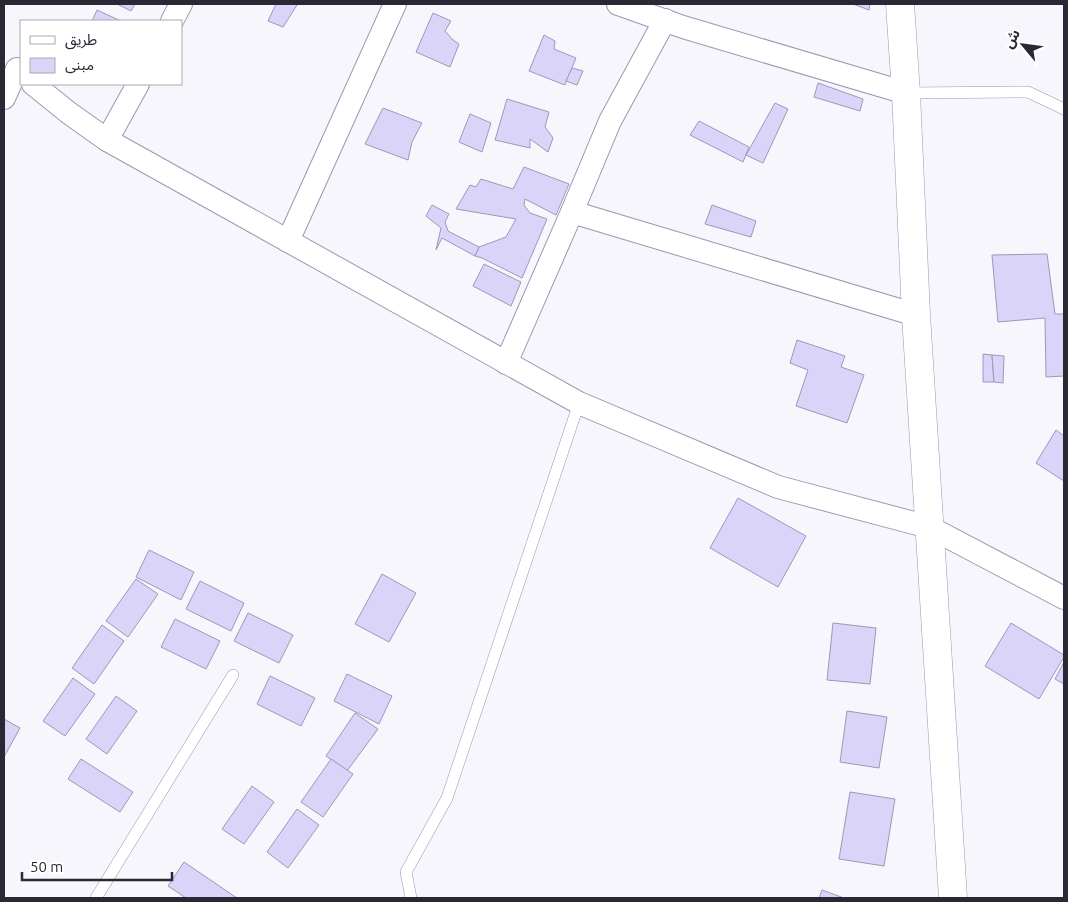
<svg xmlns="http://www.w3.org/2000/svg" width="1068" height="902" viewBox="0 0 1068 902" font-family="Ubuntu,'Noto Sans Arabic',sans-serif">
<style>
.building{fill:#dad4f9;stroke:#9d98b7}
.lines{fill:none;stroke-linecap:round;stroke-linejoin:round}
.lane-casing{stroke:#9c96b5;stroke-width:12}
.street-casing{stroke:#9c96b5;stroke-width:24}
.secondary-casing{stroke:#9c96b5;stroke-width:29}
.lane{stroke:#fff;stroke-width:11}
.street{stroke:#fff;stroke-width:22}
.secondary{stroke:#fff;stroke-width:28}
</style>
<rect width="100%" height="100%" fill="#f7f6fd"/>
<g class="building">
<path d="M117,4H135L131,11Z"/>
<path d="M276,4H294L297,5L283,27L268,21Z"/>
<path d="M853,4H870L869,10Z"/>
<path d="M97,10L121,21H92Z"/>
<path d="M433,13L451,21L445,31L453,40L459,44L450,67L416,52Z"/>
<path d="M544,35L555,41L554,49L576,58L565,85L529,71Z"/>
<path d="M572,68L583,71L577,85L566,81Z"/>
<path d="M818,83L863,99L860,111L814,97Z"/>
<path d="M507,99L549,112L545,127L553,138L548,152L530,139V148L495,140Z"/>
<path d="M775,103L788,109L763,163L746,155Z"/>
<path d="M383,108L422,123L412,142L408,160L365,144Z"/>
<path d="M470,114L491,123L482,152L459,142Z"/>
<path d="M699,121L749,147L743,162L690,135Z"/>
<path d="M524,167L569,184L556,215L525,199L524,205L530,213L547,219L522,278L482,258L475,256L479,247L506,237L516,219L456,209L470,185L476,187L481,179L513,189Z"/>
<path d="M432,205L449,214L445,222L448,231L479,247L475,256L442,238L436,250L441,228L426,216Z"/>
<path d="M712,205L756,221L751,237L705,224Z"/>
<path d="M1047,254L1055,314H1064V376L1046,377L1045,318L998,322L992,255Z"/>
<path d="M484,264L521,282L511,306L473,286Z"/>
<path d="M797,340L845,356L841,367L864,375L847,423L796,406L808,370L790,363Z"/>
<path d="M983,354L992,355L994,382H983Z"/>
<path d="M992,355L1004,356L1003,383L994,382Z"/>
<path d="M1056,430L1064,436V481L1036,463Z"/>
<path d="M738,498L806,536L778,587L710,548Z"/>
<path d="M149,550L194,572L181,600L136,577Z"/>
<path d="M382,574L416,593L389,642L355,624Z"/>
<path d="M136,579L158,594L128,637L106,621Z"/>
<path d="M200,581L244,603L231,631L186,609Z"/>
<path d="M248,613L293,635L279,663L234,641Z"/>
<path d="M175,619L220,641L206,669L161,647Z"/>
<path d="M833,623L876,628L870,684L827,680Z"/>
<path d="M1011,623L1064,655V657L1039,699L985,666Z"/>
<path d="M102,625L124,641L94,684L72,668Z"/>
<path d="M1064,662V684L1055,679Z"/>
<path d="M347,674L392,696L379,724L334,701Z"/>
<path d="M270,676L315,698L301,726L257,704Z"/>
<path d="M73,678L95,694L65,736L43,721Z"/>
<path d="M116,696L137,711L107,754L86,739Z"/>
<path d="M847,711L887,717L879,768L840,762Z"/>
<path d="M355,713L378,729L347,771L326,756Z"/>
<path d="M4,719L20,728L4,757Z"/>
<path d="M81,759L133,792L120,812L68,779Z"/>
<path d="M331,759L353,774L323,817L301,802Z"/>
<path d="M252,786L274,802L244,844L222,829Z"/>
<path d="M850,792L895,799L884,866L839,859Z"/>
<path d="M297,809L319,825L288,868L267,852Z"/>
<path d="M184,862L237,898H186L168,886Z"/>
<path d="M822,890L844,898H819Z"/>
</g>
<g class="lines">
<g class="lane-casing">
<g id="lane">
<path d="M906,93L1028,92L1064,109"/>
<path d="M96,898L233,675"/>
<path d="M411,898L406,872L447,798L579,403"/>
</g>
</g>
<g class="street-casing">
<g id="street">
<path d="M618,4L683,27L906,93"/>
<path d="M172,21L181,4"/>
<path d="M33,84L69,113L107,140L579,403L778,487L929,527L1064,598"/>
<path d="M4,98L17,69"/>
<path d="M107,140L138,84"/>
<path d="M572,212L916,315"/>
<path d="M288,241L395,4"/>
<path d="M506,363L572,212L610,121L665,20"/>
</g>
</g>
<g class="secondary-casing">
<path id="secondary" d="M900,4L906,93L916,315L953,898"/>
</g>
<use href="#lane" class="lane"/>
<use href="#street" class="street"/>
<use href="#secondary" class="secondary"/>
</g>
<rect width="1068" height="902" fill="none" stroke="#2a2834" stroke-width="10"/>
<rect x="20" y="20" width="162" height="65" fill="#ffffff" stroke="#aaa9ae"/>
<rect x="30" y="36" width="25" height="8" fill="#ffffff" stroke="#aaa9ae"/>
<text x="65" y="45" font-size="15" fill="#2a2834">طريق</text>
<rect x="30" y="58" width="25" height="15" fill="#dad4f9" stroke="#aaa9ae"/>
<text x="65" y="70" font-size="15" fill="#2a2834">مبنى</text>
<g transform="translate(1023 45) rotate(299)" stroke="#ffffff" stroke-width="4" paint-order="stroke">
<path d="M0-4L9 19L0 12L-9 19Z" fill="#2a2834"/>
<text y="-8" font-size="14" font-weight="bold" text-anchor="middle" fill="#2a2834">ش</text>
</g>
<path d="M22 872v8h150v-8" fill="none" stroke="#2a2834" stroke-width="2.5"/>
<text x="30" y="872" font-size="15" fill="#2a2834" stroke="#ffffff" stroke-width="4" paint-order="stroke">50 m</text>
</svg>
